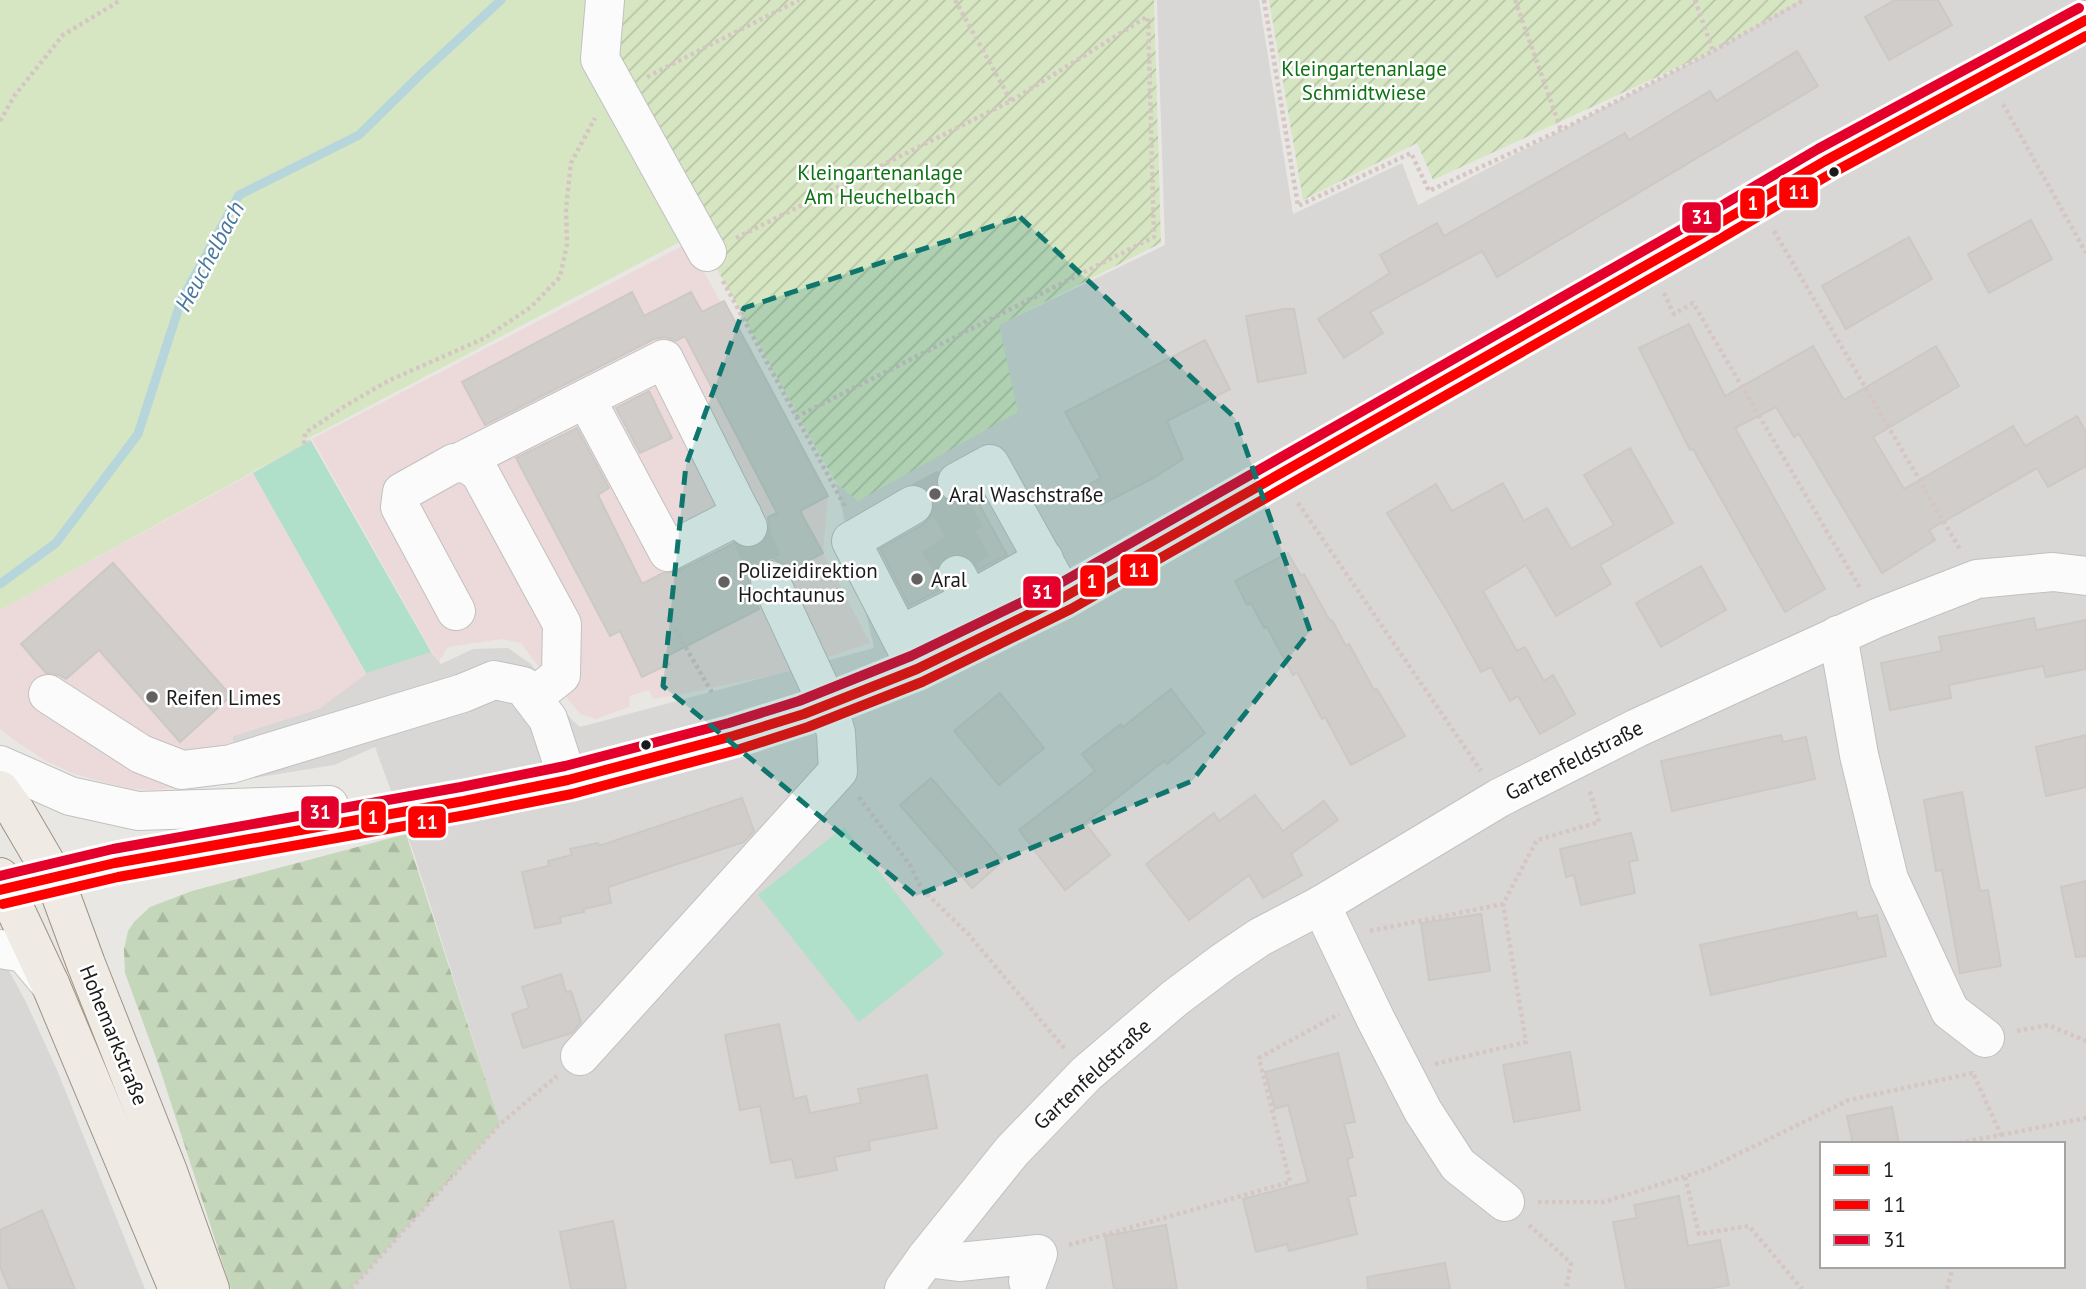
<svg xmlns="http://www.w3.org/2000/svg" width="2086" height="1289" viewBox="0 0 2086 1289" font-family="'PT Sans',sans-serif">
<style>
.residential{fill:#d8d7d5;fill-rule:evenodd}
.commercial{fill:#ebdad9}
.grass{fill:#d7e6c2}
.forest{fill:url(#forest-firs)}
.garden{fill:url(#garden-furrows)}
.pitch{fill:#b0e0c9}
.lines{fill:none;stroke-linecap:round;stroke-linejoin:round}
.stream{stroke:#b7d6dc;stroke-width:9}
.building{fill:#d0cdcb;stroke:#ccc9c5;stroke-width:2}
.minor-tunnel{stroke:#cac8c6;stroke-width:38;stroke-dasharray:38 19;stroke-linecap:butt}
.minor-casing{stroke:#c2c1c0;stroke-width:40}
.major-casing{stroke:#9e9382;stroke-width:40}
.path{stroke:#d5c6c4;stroke-width:4.5;stroke-dasharray:3.5 3.5;stroke-linecap:butt}
.minor{stroke:#fcfbfb;stroke-width:38}
.major{stroke:#efeae3;stroke-width:38}
.bus-1-casing{stroke:#fff;stroke-width:16}
.bus-2-casing{stroke:#fff;stroke-width:16}
.bus-3-casing{stroke:#fff;stroke-width:16}
.bus-1{stroke:#f00;stroke-width:10}
.bus-2{stroke:#f00;stroke-width:10}
.bus-3{stroke:#e4002b;stroke-width:10}
.marked{fill:#0f766e;fill-opacity:0.2;stroke:#0f766e;stroke-width:5;stroke-dasharray:14 9;stroke-linejoin:round}
.bus-dot{fill:#1b1b1b;stroke:#fff;stroke-width:2.5}
.poi-dot{fill:#636261;stroke:#fff;stroke-width:2.5}
.labels{text-anchor:middle;dominant-baseline:central;stroke-width:5;stroke-linejoin:round;paint-order:stroke}
.park-label{font-size:21px;fill:#0f7313;stroke:#fff}
.poi-label{font-size:21px;fill:#1b1b1b;stroke:#fff;text-anchor:start}
.street-label{font-size:21px;fill:#1b1b1b;stroke:#fff}
.water-label{font-size:23px;font-style:italic;fill:#49789f;stroke:#fff}
.line-badge{stroke:#fff;stroke-width:2.5}
.badge-label{font-size:19px;text-anchor:middle;font-weight:bold;fill:#fff}
</style>
<defs>
<pattern id="forest-firs" width="22" height="20" patternUnits="userSpaceOnUse" patternTransform="scale(1.75)"><rect width="22" height="20" fill="#c5d7ba"/><path d="M5 1l3.5 6h-7zM16 11l3.5 6h-7z" fill="#a9b89f"/></pattern>
<pattern id="garden-furrows" width="10" height="10" patternUnits="userSpaceOnUse" patternTransform="scale(1.75)"><rect width="10" height="10" fill="#d7e6c2"/><path d="M-1 1l2-2M0 10L10 0M9 11l2-2" fill="none" stroke="#b8c5a6"/></pattern>
</defs>
<rect width="100%" height="100%" fill="#e9e7e4"/>
<g class="residential">
<path d="M1157,0H1259L1293,214L1402,163L1418,205L1709,53L1800,0H2086V1289H351L500,1124L414,854L375,747L334,765L230,782L233,736L318,709L366,673L253,473L310,439L431,652L441,664L473,649L508,648L531,664L572,720L580,727L874,648L836,483L859,501L999,325L1165,245ZM1822,1144H2063V1266H1822Z"/>
<path d="M0,966L9,971L26,1002L57,1070L145,1289H0Z"/>
</g>
<g class="commercial">
<path d="M688,243L828,496L823,553L870,643L774,675L677,695L653,699L649,690L630,696L629,707L596,719L580,714L554,682L537,665L521,643L502,639L448,647L439,661L432,652L312,439Z"/>
<path d="M253,473L366,674L319,709L233,736L230,782L152,790L134,789L106,783L72,773L46,761L17,742L0,729V610Z"/>
</g>
<path class="grass" d="M0,0H638L610,13L693,235L307,439L304,444L0,610Z"/>
<path class="forest" d="M406,834L500,1124L351,1289H231L159,1066L125,973L124,949L128,931L134,922L150,907L192,891Z"/>
<g class="garden">
<path d="M638,0H1154L1161,243L999,325L1018,412L858,501L836,483L703,244L606,58L610,13Z"/>
<path d="M1269,0H1800L1709,53L1433,180L1417,143L1303,200Z"/>
</g>
<g class="pitch">
<path d="M311,441L431,652L366,673L253,473Z"/>
<path d="M844,827L944,954L859,1022L758,895Z"/>
</g>
<g class="lines">
<path class="stream" d="M0,584L56,543L138,434L181,301L239,195L359,135L421,74L501,0"/>
</g>
<g class="building">
<path d="M1895,0H1938L1952,25L1889,60L1865,17Z"/>
<path d="M1797,51L1818,86L1497,277L1482,251L1370,312L1383,333L1344,358L1318,319L1390,273L1380,255L1437,223L1444,236L1625,133L1629,140L1710,91L1716,101Z"/>
<path d="M2031,220L2052,259L1989,293L1968,254Z"/>
<path d="M1909,237L1932,279L1846,329L1822,286Z"/>
<path d="M632,292L644,316L691,292L702,312L724,301L828,496L800,511L823,553L790,570L783,563L773,558L760,561L752,568L748,579L750,591L759,609L665,657L669,664L642,677L620,631L610,636L516,458L577,428L609,488L598,495L642,584L663,573L678,571L734,543L746,549L758,546L767,538L770,529L768,517L777,513L685,336L676,341L665,337L654,339L485,425L462,382Z"/>
<path d="M1284,309H1294L1306,373L1258,382L1246,316Z"/>
<path d="M1689,324L1725,396L1813,346L1844,400L1936,346L1959,386L1873,437L1904,489L2013,426L2025,446L2077,416L2086,432V466L2048,487L2037,468L1929,530L1935,540L1882,573L1799,434L1794,437L1776,407L1735,428L1825,589L1785,612L1693,449L1690,450L1639,348Z"/>
<path d="M1205,340L1230,389L1167,421L1183,459L1152,479L1101,505L1090,484L1101,478L1065,412Z"/>
<path d="M649,391L672,438L640,453L616,408Z"/>
<path d="M1630,448L1673,523L1600,565L1611,584L1556,616L1526,565L1483,591L1517,651L1525,647L1544,681L1553,675L1575,714L1540,734L1518,696L1510,701L1491,667L1481,672L1448,612L1387,513L1436,484L1452,511L1503,483L1524,521L1547,508L1571,549L1614,525L1584,475Z"/>
<path d="M935,481L938,493L946,501L957,504L975,497L1007,555L979,570L968,556L957,553L946,556L939,563L935,573L940,590L909,606L880,549L924,524L932,516L935,504L932,493L924,486Z"/>
<path d="M1288,553L1301,576L1304,574L1330,621L1332,620L1346,646L1349,644L1374,690L1377,689L1405,736L1351,765L1325,717L1322,719L1297,672L1293,675L1267,627L1264,628L1251,603L1247,605L1235,581Z"/>
<path d="M113,563L231,696L180,742L99,650L66,679L59,675L46,673L21,644Z"/>
<path d="M1701,566L1726,610L1661,647L1636,603Z"/>
<path d="M2034,618L2036,630L2086,620V669L2046,677L2043,666L1949,685L1951,698L1890,710L1881,663L1942,651L1939,637Z"/>
<path d="M1171,689L1205,733L1167,764L1164,761L1085,823L1110,855L1065,890L1019,830L1095,771L1082,754L1121,724L1123,727Z"/>
<path d="M1000,693L1044,748L999,785L954,731Z"/>
<path d="M1781,735L1783,742L1806,737L1815,779L1672,811L1661,761Z"/>
<path d="M2086,735V787L2046,796L2036,747Z"/>
<path d="M931,778L1003,861L972,888L900,805Z"/>
<path d="M1962,792L1980,891L1988,890L2001,966L1960,973L1942,870L1936,871L1924,800Z"/>
<path d="M1255,795L1283,831L1324,801L1338,820L1291,854L1302,875L1263,898L1249,875L1189,920L1146,864L1214,813L1219,821Z"/>
<path d="M742,798L754,831L744,842L608,887L611,903L583,909L584,912L560,917L561,923L535,928L522,872L549,866L548,861L572,855L570,849L598,843L599,846Z"/>
<path d="M1631,833L1638,860L1629,862L1635,893L1581,905L1574,875L1566,877L1560,849Z"/>
<path d="M2086,881V956L2076,957L2061,887Z"/>
<path d="M1856,912L1858,919L1877,915L1886,956L1711,995L1700,945Z"/>
<path d="M1481,914L1490,971L1429,980L1421,923Z"/>
<path d="M561,974L566,992L571,991L581,1022L572,1033L523,1048L512,1014L529,1008L522,987Z"/>
<path d="M779,1024L794,1099L806,1096L810,1113L861,1103L858,1089L927,1075L937,1128L869,1141L870,1150L834,1157L837,1170L796,1178L792,1159L771,1163L760,1106L740,1110L725,1035Z"/>
<path d="M1570,1052L1580,1110L1514,1122L1503,1065Z"/>
<path d="M1338,1053L1355,1122L1344,1124L1353,1157L1347,1159L1356,1195L1348,1197L1357,1234L1289,1251L1287,1244L1256,1252L1243,1199L1308,1182L1288,1105L1275,1109L1265,1072Z"/>
<path d="M1892,1107L1899,1144H1853L1847,1116Z"/>
<path d="M1679,1196L1688,1246L1720,1240L1729,1285L1709,1289H1626L1613,1222L1637,1218L1634,1205Z"/>
<path d="M42,1210L75,1289H9L0,1266V1230Z"/>
<path d="M613,1221L626,1289H571L560,1232Z"/>
<path d="M1166,1225L1177,1289H1114L1105,1236Z"/>
<path d="M1445,1263L1450,1289H1368L1367,1277Z"/>
</g>
<g class="lines">
<g class="minor-tunnel">
<path d="M913,505L957,482"/>
<path d="M748,527L770,580"/>
<path d="M947,558L994,531"/>
<path d="M957,575L933,533L980,506"/>
</g>
<g class="minor-casing">
<g id="minor">
<path d="M605,0L600,59L707,252"/>
<path d="M586,399L668,552L742,514"/>
<path d="M458,463L664,359L748,527"/>
<path d="M957,482L990,464L1064,597"/>
<path d="M913,505L851,541L917,669"/>
<path d="M970,600L1044,559"/>
<path d="M456,611L400,507L402,492L454,463L468,464L480,473L562,624L561,675L532,698"/>
<path d="M900,635L970,600L957,575"/>
<path d="M1838,635L1859,755L1889,879L1950,1011L1985,1038"/>
<path d="M48,694L141,754L182,770L231,764L463,693L494,680L523,686L548,719L568,780"/>
<path d="M0,765L70,796L138,811L329,805"/>
<path d="M0,890L115,863L464,801L568,780L733,736L804,714L917,669L1064,597L1701,234L1825,161L2086,20"/>
<path d="M1321,905L1375,1018L1423,1111L1458,1165L1505,1202"/>
<path d="M0,949L24,953L50,984"/>
<path d="M580,1056L838,771L836,733L828,705L770,580"/>
<path d="M926,1258L959,1262L1038,1254L1028,1281"/>
<path d="M904,1289L926,1258L1012,1151L1086,1074L1175,998L1223,962L1260,937L1321,905L1499,798L1637,728L1877,618L1977,579L2053,572L2086,576"/>
</g>
</g>
<g class="major-casing">
<g id="major">
<path d="M0,790L16,812L54,877L86,964L167,1169L210,1289"/>
<path d="M0,877L51,986L178,1289"/>
</g>
</g>
<g class="path">
<path d="M955,0L1011,101"/>
<path d="M1264,0L1298,206L1411,153L1429,191L1561,130L1713,51L1804,0"/>
<path d="M1515,0L1561,130"/>
<path d="M1695,0L1713,51"/>
<path d="M647,77L799,0"/>
<path d="M2003,104L2086,253"/>
<path d="M0,121L15,95L63,35L121,0"/>
<path d="M1774,231L1961,551"/>
<path d="M736,238L1011,101L1148,16"/>
<path d="M723,281L844,505L843,508"/>
<path d="M1664,293L1674,314L1693,303L1860,588"/>
<path d="M796,417L1154,237L1148,17"/>
<path d="M304,444L305,433L345,406L388,381L485,338L531,307L560,277L567,244L566,208L571,163L595,118"/>
<path d="M1298,503L1481,771"/>
<path d="M675,629L714,696"/>
<path d="M859,797L910,865L921,888L969,935L1065,1049"/>
<path d="M1370,931L1503,904"/>
<path d="M2017,1031L2048,1025L2086,1041"/>
<path d="M1435,1064L1526,1042L1503,904L1537,840L1599,822L1589,788"/>
<path d="M2001,1135L2086,1118"/>
<path d="M1952,1144L2001,1135L1973,1073V1071"/>
<path d="M1685,1177L1699,1234L1749,1226L1802,1289"/>
<path d="M1538,1202H1604L1705,1170L1849,1100L1973,1073"/>
<path d="M1529,1225L1571,1263L1566,1289"/>
<path d="M1069,1245L1290,1182L1259,1058L1339,1014"/>
<path d="M351,1289L500,1124L557,1076"/>
<path d="M1947,1289L1953,1266"/>
</g>
<use href="#minor" class="minor"/>
<use href="#major" class="major"/>
<g class="bus-1-casing">
<path id="bus-1" d="M0,890L115,863L464,801L568,780L733,736L804,714L917,669L1064,597L1701,234L1825,161L2086,20"/>
</g>
<g class="bus-2-casing">
<path id="bus-2" d="M3,904L118,877L466,815L572,794L737,750L808,727L922,682L1071,609L1708,246L1832,173L2086,36"/>
</g>
<g class="bus-3-casing">
<path id="bus-3" d="M0,876L113,849L461,787L565,766L729,723L799,701L911,656L1057,585L1694,222L1818,149L2079,8"/>
</g>
<use href="#bus-1" class="bus-1"/>
<use href="#bus-2" class="bus-2"/>
<use href="#bus-3" class="bus-3"/>
</g>
<path class="marked" d="M1020,217L1235,418L1310,631L1192,781L916,896L663,686L686,465L744,308Z"/>
<g class="bus-dot">
<circle cx="1834" cy="172" r="6"/>
<circle cx="646" cy="745" r="6"/>
</g>
<g class="poi-dot">
<circle cx="935" cy="494" r="7"/>
<circle cx="917" cy="579" r="7"/>
<circle cx="724" cy="582" r="7"/>
<circle cx="152" cy="697" r="7"/>
</g>
<g class="labels">
<g class="park-label">
<text x="1364" y="68">Kleingartenanlage<tspan x="1364" dy="24">Schmidtwiese</tspan></text>
<text x="880" y="172">Kleingartenanlage<tspan x="880" dy="24">Am Heuchelbach</tspan></text>
</g>
<g class="poi-label">
<text x="949" y="494">Aral Waschstraße</text>
<text x="738" y="570">Polizeidirektion<tspan x="738" dy="24">Hochtaunus</tspan></text>
<text x="931" y="579">Aral</text>
<text x="166" y="697">Reifen Limes</text>
</g>
<g class="street-label">
<text transform="translate(1574 760) rotate(-27)">Gartenfeldstraße</text>
<text transform="translate(114 1035) rotate(68)">Hohemarkstraße</text>
<text transform="translate(1092 1074) rotate(-43)">Gartenfeldstraße</text>
</g>
<g class="water-label">
<text transform="translate(209 256) rotate(-62)">Heuchelbach</text>
</g>
</g>
<g class="line-badge">
<rect x="1778" y="176" width="41" height="33" rx="7" fill="#f00"/>
<rect x="1739" y="187" width="27" height="33" rx="7" fill="#f00"/>
<rect x="1681" y="201" width="41" height="33" rx="7" fill="#e4002b"/>
<rect x="1119" y="553" width="40" height="34" rx="7" fill="#f00"/>
<rect x="1079" y="564" width="27" height="34" rx="7" fill="#f00"/>
<rect x="1022" y="575" width="40" height="34" rx="7" fill="#e4002b"/>
<rect x="300" y="795" width="40" height="34" rx="7" fill="#e4002b"/>
<rect x="360" y="800" width="27" height="34" rx="7" fill="#f00"/>
<rect x="407" y="805" width="40" height="34" rx="7" fill="#f00"/>
</g>
<g class="badge-label">
<text x="1799" y="199">11</text>
<text x="1753" y="210">1</text>
<text x="1702" y="224">31</text>
<text x="1139" y="577">11</text>
<text x="1092" y="588">1</text>
<text x="1042" y="599">31</text>
<text x="320" y="819">31</text>
<text x="373" y="824">1</text>
<text x="427" y="829">11</text>
</g>
<rect x="1820" y="1142" width="245" height="126" fill="#ffffff" stroke="#a4a4a4" stroke-width="2"/>
<rect x="1834" y="1165" width="35" height="10" fill="#ff0000" stroke="#a4a4a4" stroke-width="2"/>
<text x="1883" y="1177" font-size="21" fill="#1b1b1b">1</text>
<rect x="1834" y="1200" width="35" height="10" fill="#ff0000" stroke="#a4a4a4" stroke-width="2"/>
<text x="1883" y="1212" font-size="21" fill="#1b1b1b">11</text>
<rect x="1834" y="1235" width="35" height="10" fill="#e4002b" stroke="#a4a4a4" stroke-width="2"/>
<text x="1883" y="1247" font-size="21" fill="#1b1b1b">31</text>
</svg>
